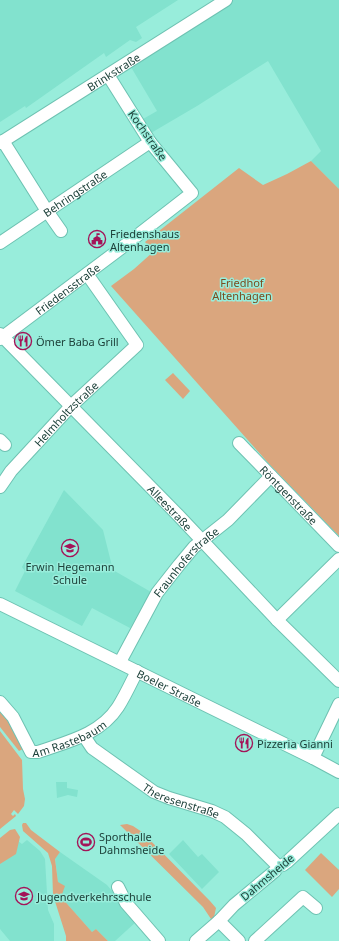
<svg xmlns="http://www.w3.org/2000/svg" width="339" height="941" viewBox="0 0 339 941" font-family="'Noto Sans',sans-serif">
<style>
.built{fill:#82e2ce}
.green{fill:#daa67e}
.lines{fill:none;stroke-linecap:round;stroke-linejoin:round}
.minor-casing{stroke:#6ec2b2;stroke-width:14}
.minor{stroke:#fff;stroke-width:12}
.labels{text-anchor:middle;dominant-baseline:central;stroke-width:3;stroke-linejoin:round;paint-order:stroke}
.street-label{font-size:11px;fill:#1d413a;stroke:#98eddb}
.poi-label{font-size:11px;fill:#1d413a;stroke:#98eddb;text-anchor:start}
.park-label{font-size:11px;fill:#7b4b1f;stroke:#98eddb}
</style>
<rect width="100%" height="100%" fill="#98eddb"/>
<g class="built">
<path d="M0,0H178L136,27L142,38L136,42L130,40L106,57L104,53L26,108L25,106L0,122Z"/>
<path d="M226,0H339V189L311,161L321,151L268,61L197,106L151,133L143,119L157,111L128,62Z"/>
<path d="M64,490L103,530L113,570L151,592L130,628L92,608L82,626L15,591L25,571L22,567Z"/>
<path d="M56,782H67V788L78,790L77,797L68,795L57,798Z"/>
<path d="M27,840L40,851L45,859L48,910L54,924V941H10L0,929V854L18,841L22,844Z"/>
<path d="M183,840L198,857L202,854L219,872L202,889L169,854Z"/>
<path d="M60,852L107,885L137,921L115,941H108L96,929L92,932L61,897L58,882L55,858Z"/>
</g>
<g class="green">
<path d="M311,161L339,189V536L271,466L111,286L134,269L153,252L145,242L239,168L263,185L287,174Z"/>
<path d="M173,373L190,391L183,399L165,380Z"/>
<path d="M0,711L7,719L23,749L19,751L0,727Z"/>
<path d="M0,731L22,760L23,789L25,799L24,806L18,814L14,810L11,814L13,816L15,814L16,816L0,829Z"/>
<path d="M23,823H26L31,830L60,852L55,859L58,882L65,886L61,897L92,932L96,929L108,941H66V936L53,895L52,866L48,853L23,831L22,825Z"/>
<path d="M127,824L133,826L142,832L210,901L216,908L213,922L203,907L120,825Z"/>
<path d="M15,829L20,837L16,854L0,864V838L10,830Z"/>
<path d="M321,853L339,870V889L332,897L305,870Z"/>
</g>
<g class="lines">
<g class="minor-casing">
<g id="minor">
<path d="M3,141L47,211L61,231"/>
<path id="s1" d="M0,143L226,0"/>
<path id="s2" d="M0,243L150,142"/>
<path id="s3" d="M0,334L178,515L277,620L339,681"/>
<path id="s4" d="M0,339L116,252L192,193L150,142L108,75"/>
<path d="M0,440L5,445"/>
<path id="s5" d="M239,443L339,546"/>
<path id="s6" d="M0,487L11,471L71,406L137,345L87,274"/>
<path id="s7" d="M0,604L313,758L339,772"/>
<path d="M277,620L339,559"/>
<path id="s8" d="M120,662L157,593L179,565L194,547L228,520L271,476"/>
<path id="s9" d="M0,702L13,717L31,752H38C66,742 100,735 118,707C125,696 131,683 137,671"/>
<path id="s10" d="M84,736L92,748L154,792L169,798L212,811L225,817L246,834L278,866"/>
<path d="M313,758L339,704"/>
<path d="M118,887L126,903L159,941"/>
<path d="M219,921L239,941"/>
<path d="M196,941L219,921L234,905L275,871L278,866L283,865L287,862L339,814"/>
<path d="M255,941L303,897L316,908"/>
</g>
</g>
<use href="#minor" class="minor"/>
</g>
<defs>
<g id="civic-ring" transform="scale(0.9)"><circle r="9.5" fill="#98eddb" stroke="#a31458" stroke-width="1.5"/><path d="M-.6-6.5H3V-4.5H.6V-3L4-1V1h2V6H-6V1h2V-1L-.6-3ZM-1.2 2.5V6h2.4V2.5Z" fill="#a31458"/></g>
<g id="restaurant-ring" transform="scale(0.9)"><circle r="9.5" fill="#98eddb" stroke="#a31458" stroke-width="1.5"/><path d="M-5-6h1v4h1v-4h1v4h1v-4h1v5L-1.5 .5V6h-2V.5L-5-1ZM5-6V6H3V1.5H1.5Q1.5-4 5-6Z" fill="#a31458"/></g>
<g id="school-ring" transform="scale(0.9)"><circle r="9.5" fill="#98eddb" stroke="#a31458" stroke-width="1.5"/><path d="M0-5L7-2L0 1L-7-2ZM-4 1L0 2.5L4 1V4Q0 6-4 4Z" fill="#a31458"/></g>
<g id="stadium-ring" transform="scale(0.9)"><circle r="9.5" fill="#98eddb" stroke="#a31458" stroke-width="1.5"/><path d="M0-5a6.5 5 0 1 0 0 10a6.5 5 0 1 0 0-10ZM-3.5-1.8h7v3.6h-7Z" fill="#a31458"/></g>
</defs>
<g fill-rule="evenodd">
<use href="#civic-ring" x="97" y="239"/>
<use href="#restaurant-ring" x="23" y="341"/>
<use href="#school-ring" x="70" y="548"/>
<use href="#restaurant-ring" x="244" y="743"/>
<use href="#stadium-ring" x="86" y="842"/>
<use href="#school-ring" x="24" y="896"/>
</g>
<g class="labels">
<g class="street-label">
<text stroke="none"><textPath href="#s1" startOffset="134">Brinkstraße</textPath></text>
<text transform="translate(148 135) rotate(55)">Kochstraße</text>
<text stroke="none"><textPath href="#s2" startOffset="90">Behringstraße</textPath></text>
<text stroke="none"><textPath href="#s4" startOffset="84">Friedensstraße</textPath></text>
<text stroke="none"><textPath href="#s6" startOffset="99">Helmholtzstraße</textPath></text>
<text stroke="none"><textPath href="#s5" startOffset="72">Röntgenstraße</textPath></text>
<text stroke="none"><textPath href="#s3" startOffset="243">Alleestraße</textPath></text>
<text stroke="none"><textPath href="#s8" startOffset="121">Fraunhoferstraße</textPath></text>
<text stroke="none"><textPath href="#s7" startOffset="189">Boeler Straße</textPath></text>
<text stroke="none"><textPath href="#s9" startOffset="100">Am Rastebaum</textPath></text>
<text stroke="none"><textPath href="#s10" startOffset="119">Theresenstraße</textPath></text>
<text transform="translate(267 877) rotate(-40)">Dahmsheide</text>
</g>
<g class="poi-label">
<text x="110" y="233">Friedenshaus<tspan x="110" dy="13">Altenhagen</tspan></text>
<text x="36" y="341">Ömer Baba Grill</text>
<text x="70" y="566" text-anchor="middle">Erwin Hegemann<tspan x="70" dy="13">Schule</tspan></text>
<text x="257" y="743">Pizzeria Gianni</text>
<text x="99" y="836">Sporthalle<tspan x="99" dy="13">Dahmsheide</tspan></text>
<text x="37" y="896">Jugendverkehrsschule</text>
</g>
<g class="park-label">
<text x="242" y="282">Friedhof<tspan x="242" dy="13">Altenhagen</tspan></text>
</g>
</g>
</svg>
